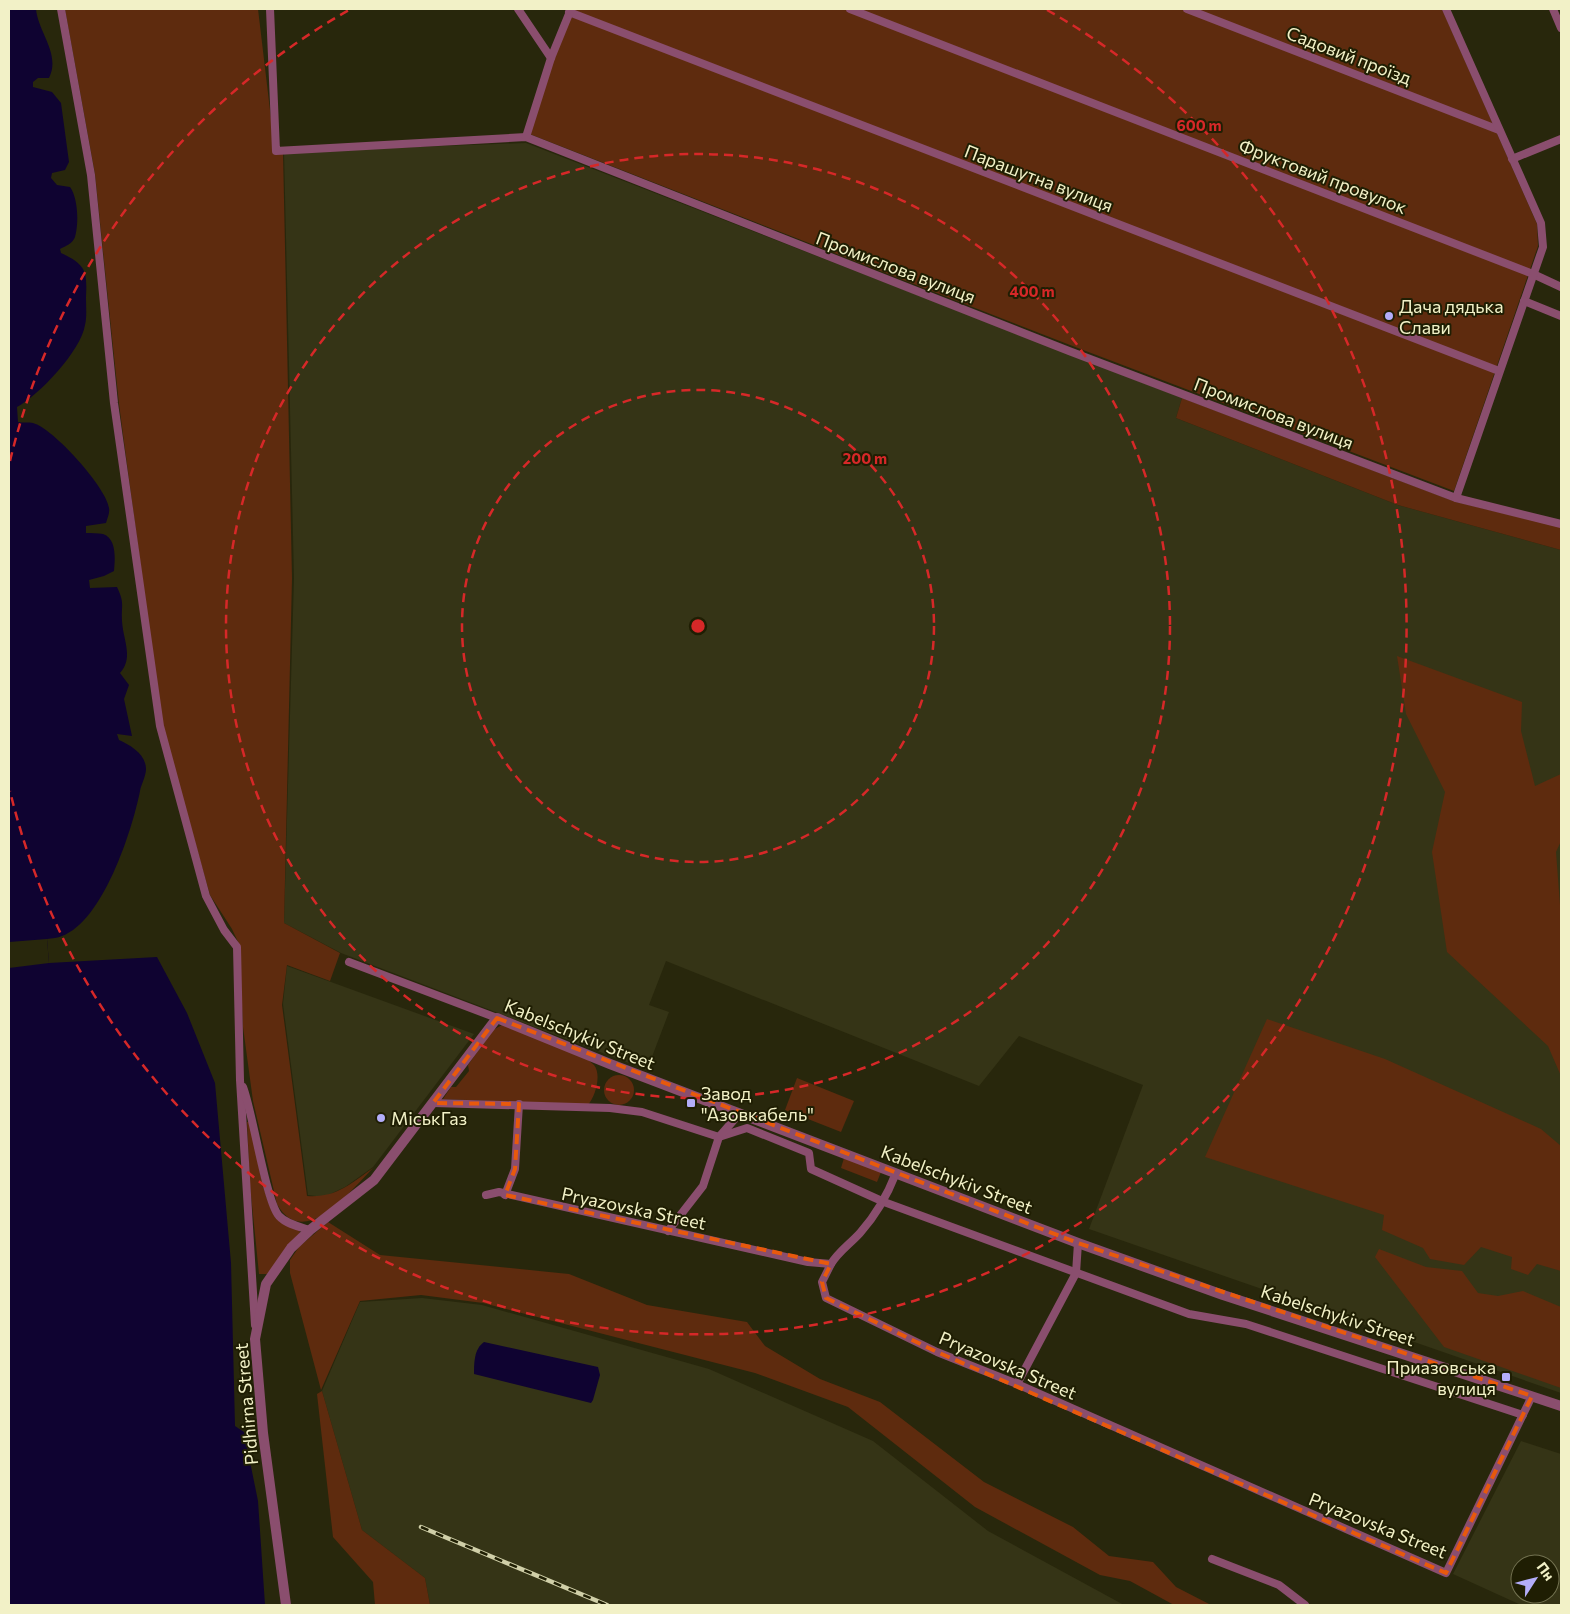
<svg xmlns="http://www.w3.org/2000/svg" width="1570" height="1614" viewBox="0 0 1570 1614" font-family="Commissioner,sans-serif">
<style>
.built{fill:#353416;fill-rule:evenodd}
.green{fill:#5e2b0e}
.water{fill:#0f0331}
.pier{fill:#28270c}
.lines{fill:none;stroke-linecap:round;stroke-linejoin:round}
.minor{stroke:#8a4e6e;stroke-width:8}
.tertiary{stroke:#8a4e6e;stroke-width:10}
.rail-casing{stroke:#d0cfa8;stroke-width:4.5}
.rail{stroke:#1f1e03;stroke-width:2.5;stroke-dasharray:8;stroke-linecap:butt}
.marked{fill:none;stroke:#e8590c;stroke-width:4;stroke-dasharray:10 6;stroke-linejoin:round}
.ring{fill:none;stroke:#d62828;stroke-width:2.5;stroke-dasharray:9 6}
.poi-dot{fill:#b3adf9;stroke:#1f1e03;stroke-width:2}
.labels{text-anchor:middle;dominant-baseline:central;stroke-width:4;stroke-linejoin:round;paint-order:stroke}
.street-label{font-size:18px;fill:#f2f1c7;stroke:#1f1e03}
.poi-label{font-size:18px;fill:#f2f1c7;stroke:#1f1e03;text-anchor:start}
.centre{fill:#d62828;stroke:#1f1e03;stroke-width:2.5}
.ring-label{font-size:15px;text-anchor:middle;font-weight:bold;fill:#d62828;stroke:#1f1e03;stroke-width:4;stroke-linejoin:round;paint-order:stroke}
</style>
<rect width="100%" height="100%" fill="#28270c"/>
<g class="built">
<path d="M526,143L1182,398L1176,418L1398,505L1561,550V1393L1089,1229L1143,1085L1019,1036L979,1086L666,961L649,1005L669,1012L647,1070L341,953L284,923L294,578L284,152Z"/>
<path d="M287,966L474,1034L373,1167L345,1187L324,1197L308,1195L283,1004Z"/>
<path d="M422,1298L482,1305L709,1369L873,1441L988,1531L1124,1605H430L425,1578L362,1530L322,1391L360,1302Z"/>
<path d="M1521,1441L1561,1454V1605H1521L1453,1574ZM1520,1564H1550V1594H1520Z"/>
</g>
<g class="green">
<path d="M65,9H258L275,152H283L292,578L284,923L340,953L330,981L287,965L282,1005L307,1196C336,1198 350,1184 373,1168C351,1190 304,1252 277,1204L253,1101L243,1027L239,944L232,929L210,895L162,726L119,404L95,174Z"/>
<path d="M571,9H1442L1537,224L1538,246L1454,491L1070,345L527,133Z"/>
<path d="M1182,398L1456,502L1561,527V550L1398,505L1176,418Z"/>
<path d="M1397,656L1522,702L1521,731L1535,786L1561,774V841L1556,852L1561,918V1076L1548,1046L1447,952L1432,852L1445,792L1406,714Z"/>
<path d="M1267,1019L1385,1059L1541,1129L1561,1146V1271L1537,1264L1528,1275L1511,1269L1512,1257L1481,1247L1464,1265L1430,1259L1423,1248L1382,1230L1384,1215L1205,1157Z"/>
<path d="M502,1025C521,1032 583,1051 594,1065C602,1075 595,1097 588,1105L443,1099L451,1087H456L469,1071L468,1065L493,1030Z"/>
<circle cx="619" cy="1090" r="15"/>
<path d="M797,1078L854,1101L841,1132L785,1110Z"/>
<path d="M247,1122H250C255,1144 263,1205 278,1220C283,1225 292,1227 299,1230L300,1233L267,1274H259L250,1185Z"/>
<path d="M844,1158L881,1172L877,1182L841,1168Z"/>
<path d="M328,1222L380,1255L569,1274L647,1305L747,1322L765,1346L820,1379L880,1402L984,1482L1073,1527L1109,1556L1153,1562L1176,1587L1211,1605H1174L1130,1581L1100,1575L975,1507L848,1407L755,1373L483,1303L421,1295L360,1301L321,1390L290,1273V1260L299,1247Z"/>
<path d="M1379,1249L1426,1267L1462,1271L1478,1293L1498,1296L1523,1291L1561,1307V1388L1444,1347L1375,1257Z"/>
<path d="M322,1391L362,1530L425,1578L430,1605H375L373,1582L333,1537L317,1394Z"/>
</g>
<g class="water">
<path d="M9,9H36C38,32 61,54 49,78H38L33,82V87L52,92L61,103L69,162L65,170L52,173L51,178L57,185L70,187C78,198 79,223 75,237C73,243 66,246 60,249L61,253C87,265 87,272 86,298C86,307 87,317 85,325C81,351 39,395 17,407L18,422C22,423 29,422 33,423C53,428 107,488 109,508C110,513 107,519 106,523L86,526V533C91,533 98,533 103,534C117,539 115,559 114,571L104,576L89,580L90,588L117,587C125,604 121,604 122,621C123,640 134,657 120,673L129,685L124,699L132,736L117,734L119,740C130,745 146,754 146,769C146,776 141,785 140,791C132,831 103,921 62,936C58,938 52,938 47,939L49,963L157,957L187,1013L215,1083L231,1263L235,1426L244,1432L258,1501L265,1605H9Z"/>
<path d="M484,1342L598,1367L600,1375L593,1400L591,1403L474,1374C474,1363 474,1349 484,1342Z"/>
</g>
<path class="pier" d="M47,939L49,963L9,968V942Z"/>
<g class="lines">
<g class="minor">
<path d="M61,9L91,175L114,403L160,726L206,896L224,930L237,947L240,1080L255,1325"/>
<path d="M270,9L276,151L526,137L1069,351L1456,498L1561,524"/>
<path d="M518,9L551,58"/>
<path d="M850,9L1533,274L1561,287"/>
<path d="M1187,9L1499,130"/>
<path d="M1446,9L1541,223L1543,247L1456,498"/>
<path d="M1553,9L1561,28"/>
<path d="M569,12L1499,371"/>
<path d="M526,137L551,58L571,9"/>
<path d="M1512,159L1561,139"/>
<path d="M1524,301L1561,316"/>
<path d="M349,962L497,1018"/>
<path d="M243,1087C253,1113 266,1202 279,1216C286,1224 300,1227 310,1230"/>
<path d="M433,1103L610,1108L642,1112L719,1137L747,1128L809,1153L811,1169L884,1202L1189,1314L1246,1324L1523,1415"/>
<path d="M486,1195L499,1192L808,1262L831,1264L822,1282L826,1298L937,1352L1017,1384L1446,1573L1532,1396"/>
<path d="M505,1195L515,1169L519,1104"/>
<path d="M668,1231L703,1186L719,1137L740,1113"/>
<path d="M831,1264C838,1252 850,1244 860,1233C877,1214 887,1196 896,1173"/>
<path d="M1017,1384L1076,1273L1078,1243"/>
<path d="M1212,1559L1279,1585L1305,1605"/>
</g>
<path class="tertiary" d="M286,1605L263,1433L255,1339L266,1284L291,1248L310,1230L374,1180L497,1018L610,1064L1078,1243L1223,1295L1561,1406"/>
<g class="rail-casing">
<path id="rail" d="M421,1527L607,1605"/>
</g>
<use href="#rail" class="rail"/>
</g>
<path class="marked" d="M497,1018L1078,1243L1532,1396L1446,1573L937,1352L826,1298L822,1282L831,1264L505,1195L515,1169L519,1104L433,1103Z"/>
<g class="ring">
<circle cx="698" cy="626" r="236"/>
<circle cx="698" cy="626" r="472"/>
<path d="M10 461A708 708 0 0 1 349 10M1047 10A708 708 0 1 1 10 791"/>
</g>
<g class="poi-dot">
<circle cx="1389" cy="316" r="5"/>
<rect x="686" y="1098" width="10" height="10" rx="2.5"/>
<circle cx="381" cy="1118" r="5"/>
<rect x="1501" y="1372" width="10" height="10" rx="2.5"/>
</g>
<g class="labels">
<g class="street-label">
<text transform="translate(1349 55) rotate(21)">Садовий проїзд</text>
<text transform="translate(1323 176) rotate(21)">Фруктовий провулок</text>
<text transform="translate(1039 178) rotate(21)">Парашутна вулиця</text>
<text transform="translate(896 267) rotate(21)">Промислова вулиця</text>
<text transform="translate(1274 413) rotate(21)">Промислова вулиця</text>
<text transform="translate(580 1034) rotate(22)">Kabelschykiv Street</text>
<text transform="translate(957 1179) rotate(21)">Kabelschykiv Street</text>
<text transform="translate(634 1208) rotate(12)">Pryazovska Street</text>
<text transform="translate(1338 1315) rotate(18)">Kabelschykiv Street</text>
<text transform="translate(1008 1365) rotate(23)">Pryazovska Street</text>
<text transform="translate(246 1404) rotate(-95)">Pidhirna Street</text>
<text transform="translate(1378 1525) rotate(22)">Pryazovska Street</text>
</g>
<g class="poi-label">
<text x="1399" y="306">Дача дядька<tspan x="1399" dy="21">Слави</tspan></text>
<text x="701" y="1093">Завод<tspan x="701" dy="21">"Азовкабель"</tspan></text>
<text x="391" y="1118">МіськГаз</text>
<text x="1496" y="1367" text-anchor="end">Приазовська<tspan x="1496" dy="21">вулиця</tspan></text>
</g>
</g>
<circle cx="698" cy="626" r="8" class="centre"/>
<g class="ring-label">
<text x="1199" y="131">600 m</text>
<text x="1032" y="297">400 m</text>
<text x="865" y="464">200 m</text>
</g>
<rect width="1570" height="1614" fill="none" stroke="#f2f1c7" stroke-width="20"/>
<g transform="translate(1535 1579) rotate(54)"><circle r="24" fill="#1f1e03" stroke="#737251"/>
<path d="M0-4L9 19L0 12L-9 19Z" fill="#b3adf9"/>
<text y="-8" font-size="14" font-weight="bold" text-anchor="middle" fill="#f2f1c7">Пн</text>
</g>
</svg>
